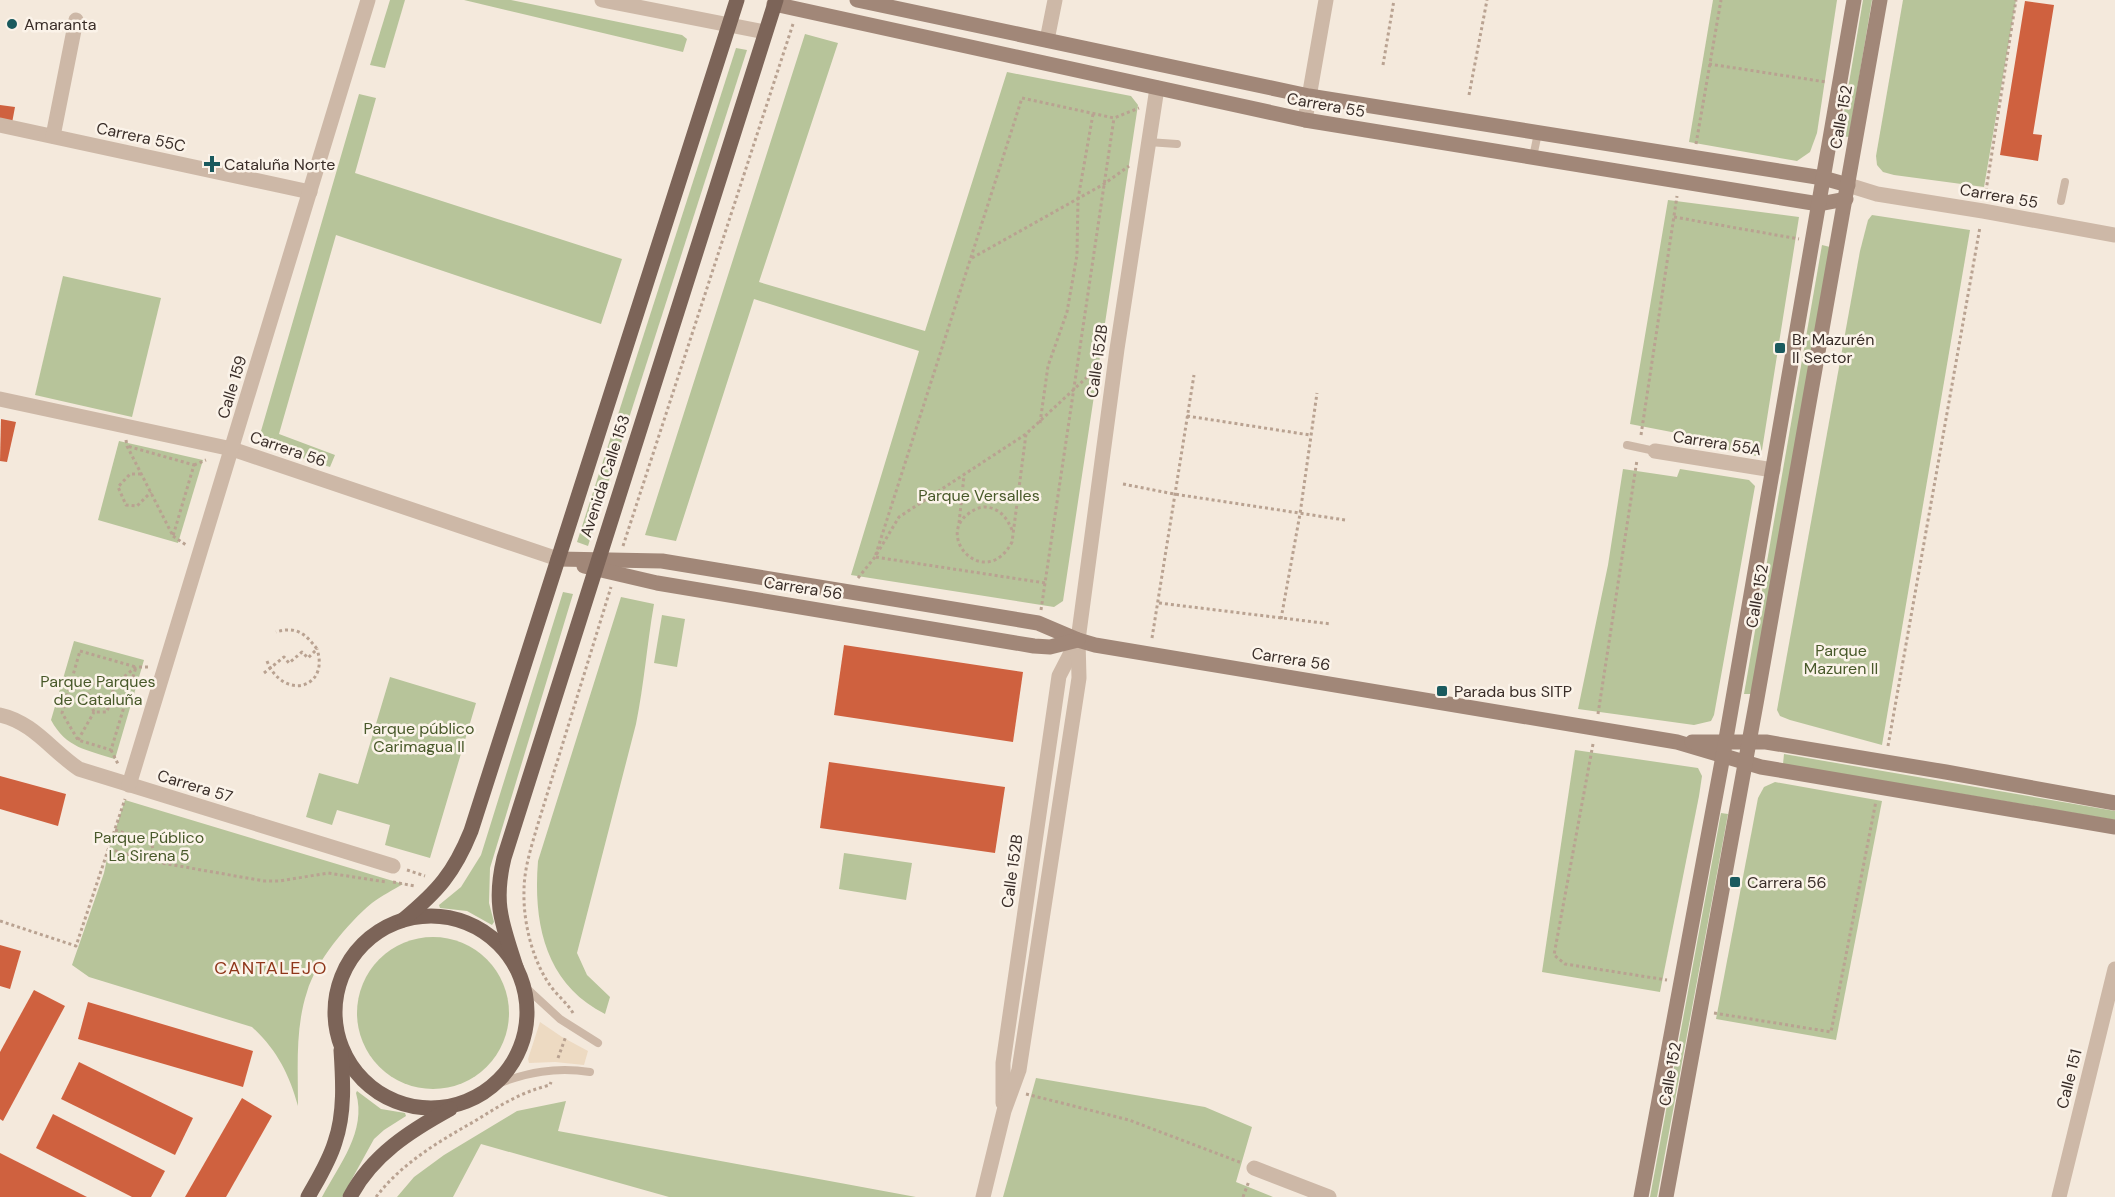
<svg xmlns="http://www.w3.org/2000/svg" width="2115" height="1197" viewBox="0 0 2115 1197" font-family="'DM Sans',sans-serif">
<style>
.green{fill:#b7c49a}
.plaza{fill:#eddac2}
.building{fill:#cf613f}
.lines{fill:none;stroke-linecap:round;stroke-linejoin:round}
.path{stroke:#b9a291;stroke-width:3;stroke-dasharray:3 3;stroke-linecap:butt}
.lane{stroke:#cdb8a7;stroke-width:8}
.street{stroke:#cdb8a7;stroke-width:15}
.secondary{stroke:#a18778;stroke-width:15}
.primary{stroke:#7c6458;stroke-width:15}
.poi-dot{fill:#1a5a5e;stroke:#fbf3e9;stroke-width:2}
.labels{text-anchor:middle;dominant-baseline:central;stroke-width:5;stroke-linejoin:round;paint-order:stroke}
.poi-label{font-size:16px;fill:#392d28;stroke:#fbf3e9;text-anchor:start}
.street-label{font-size:16px;fill:#392d28;stroke:#fbf3e9}
.park-label{font-size:16px;fill:#48592a;stroke:#fbf3e9}
.neighbourhood-label{font-size:18px;letter-spacing:1.5px;fill:#8f361a;stroke:#fbf3e9}
</style>
<rect width="100%" height="100%" fill="#f4e9dc"/>
<g class="green">
<path d="M390,0H405L385,68L370,65Z"/>
<path d="M464,0H511L682,35L687,39L683,52Z"/>
<path d="M1713,0H1837L1817,133L1810,152L1797,161L1689,142Z"/>
<path d="M1863,0H1872L1849,137L1840,136Z"/>
<path d="M1903,0H2016L1984,187L1894,175L1883,172L1877,165L1876,156Z"/>
<path d="M805,34L838,43L759,282L925,331L1007,72L1131,96L1138,105L1063,601L1054,607L851,575L919,351L754,299L676,541L645,535Z"/>
<path d="M736,48L747,50L588,546L577,542Z"/>
<path d="M359,94L376,98L355,173L622,259L601,324L336,235L279,434L335,455L330,467L272,448L266,443L261,431Z"/>
<path d="M1668,200L1799,217L1762,450L1756,456L1686,441L1687,435L1630,424Z"/>
<path d="M1872,215L1970,230L1882,745L1790,720L1780,716L1777,710L1860,251L1868,220Z"/>
<path d="M1822,245L1830,247L1752,694H1744Z"/>
<path d="M63,276L161,298L132,417L35,395Z"/>
<path d="M119,441L203,460L178,543L98,520Z"/>
<path d="M1623,469L1677,477L1680,469L1749,480L1755,486L1714,715L1711,721L1694,725L1578,709L1608,565Z"/>
<path d="M563,592L573,594L490,868L489,903L494,922L492,925L467,911L440,908L439,905L461,887L481,855Z"/>
<path d="M621,597L654,604C647,644 644,685 636,724L577,953L587,975L610,997L605,1014C545,984 533,923 538,861Z"/>
<path d="M662,615L685,619L677,667L654,663Z"/>
<path d="M74,641L144,660L115,759C87,750 66,748 51,720Z"/>
<path d="M390,677L476,703L430,858L385,845L390,825L337,810L332,825L306,817L319,773L358,784Z"/>
<path d="M1575,750L1698,768L1702,776L1699,796L1660,992L1542,972Z"/>
<path d="M1784,754L2115,811V820L1783,764Z"/>
<path d="M1775,782L1882,801L1836,1040L1716,1019L1758,798L1764,787Z"/>
<path d="M125,800L403,884C393,890 381,896 372,903C347,924 316,961 307,992C295,1028 298,1069 298,1106C289,1074 277,1050 252,1027L89,977L72,965L104,873L109,849Z"/>
<path d="M1721,813L1728,814L1657,1197H1650Z"/>
<path d="M844,853L912,863L906,900L839,889Z"/>
<circle cx="433" cy="1013" r="76"/>
<path d="M1036,1078L1205,1107L1252,1127L1236,1182L1273,1197H1003Z"/>
<path d="M357,1091L381,1109L405,1113L406,1116L384,1130L374,1139L342,1197H322C339,1165 367,1131 356,1093Z"/>
<path d="M566,1101L558,1131L916,1197H669L481,1144L453,1197H397L414,1177L444,1155L517,1111Z"/>
</g>
<path class="plaza" d="M540,1022L562,1037L588,1051L584,1065L555,1062L529,1063L528,1059Z"/>
<g class="building">
<path d="M2025,1L2054,5L2033,134L2042,135L2038,161L2000,155Z"/>
<path d="M0,105L15,107L12,123L0,121Z"/>
<path d="M1,419L16,422L7,462L0,461Z"/>
<path d="M844,645L1023,672L1013,742L834,715Z"/>
<path d="M829,762L1005,787L995,853L820,828Z"/>
<path d="M0,776L66,794L58,826L0,809Z"/>
<path d="M0,945L21,951L10,989L0,986Z"/>
<path d="M34,990L65,1006L3,1121L0,1119V1052Z"/>
<path d="M88,1002L253,1051L243,1087L78,1039Z"/>
<path d="M79,1062L193,1118L175,1155L61,1099Z"/>
<path d="M242,1098L272,1116L226,1197H185Z"/>
<path d="M53,1114L165,1171L151,1197H132L36,1148Z"/>
<path d="M0,1153L87,1197H0Z"/>
</g>
<g class="lines">
<g class="path">
<path d="M1709,64L1826,82"/>
<path d="M1383,65L1394,0"/>
<path d="M1469,95L1487,0"/>
<path d="M1696,144L1721,0"/>
<path d="M1985,197L2016,0"/>
<path d="M1674,217L1799,239"/>
<path d="M972,258L1104,184L1129,166"/>
<path d="M1187,416L1310,435"/>
<path d="M1040,423L1048,366L1067,312L1077,255L1078,199L1093,114"/>
<path d="M1641,435L1677,196"/>
<path d="M126,440L127,446L173,536L194,465L127,446"/>
<path d="M194,465L206,460"/>
<path d="M141,474H130L118,487L126,505L137,506L151,492"/>
<path d="M1123,484L1174,494L1345,520"/>
<path d="M959,523L964,476"/>
<path d="M1012,530C1007,518 1000,508 985,507C979,507 973,510 968,514C935,538 986,591 1012,542L1026,434"/>
<path d="M173,536L186,545"/>
<path d="M623,546L793,24"/>
<path d="M858,578L875,557L899,517L1026,434L1100,365"/>
<path d="M1045,583L875,557L1022,98L1114,118L1139,108"/>
<path d="M1159,603L1331,624"/>
<path d="M1041,610L1114,118"/>
<path d="M1281,619L1300,514L1317,393"/>
<path d="M1152,638L1194,375"/>
<path d="M80,651L136,667L111,750L78,740L62,713Z"/>
<path d="M267,661C283,701 330,689 317,649"/>
<path d="M264,673L284,657L289,663L302,652L308,658L317,649C305,633 296,626 276,632"/>
<path d="M105,678L115,684L107,712H94L87,696L91,685Z"/>
<path d="M115,684L136,667H149"/>
<path d="M1598,714L1637,460"/>
<path d="M78,740L94,712"/>
<path d="M1593,744L1554,955L1565,964L1667,980"/>
<path d="M1888,746L1980,227"/>
<path d="M111,750L119,766"/>
<path d="M115,830L151,841L156,862L264,881H280L328,873L386,882"/>
<path d="M109,849L156,862"/>
<path d="M407,870L425,876"/>
<path d="M393,882L415,886"/>
<path d="M0,921L76,946L125,799"/>
<path d="M573,1013C568,1004 559,997 552,988C533,963 523,923 524,891C524,869 531,848 537,827L611,587"/>
<path d="M1714,1013L1831,1032L1876,801"/>
<path d="M558,1058L566,1036"/>
<path d="M1026,1094L1129,1120L1242,1163"/>
<path d="M376,1197C402,1163 438,1142 475,1121C499,1106 521,1092 550,1085L551,1082"/>
<path d="M1243,1197L1249,1181"/>
</g>
<g class="lane">
<path d="M1148,142L1177,144"/>
<path d="M1533,157L1538,133"/>
<path d="M2061,201L2065,182"/>
<path d="M1627,445L1655,451"/>
<path d="M523,985L560,1019L598,1043"/>
<path d="M495,1085C527,1072 556,1067 590,1072"/>
</g>
<g class="street">
<path d="M602,0L765,32"/>
<path d="M1047,40L1055,0"/>
<path d="M1305,120L1326,0"/>
<path d="M0,125L310,192"/>
<path d="M53,136L76,20"/>
<path d="M1848,185L1877,194L1983,211L2115,235"/>
<path d="M0,399L232,449L558,559"/>
<path d="M1655,451L1773,470"/>
<path d="M0,715C33,722 52,751 79,769L393,866"/>
<path d="M129,785L368,0"/>
<path d="M1003,1103V1063L1059,676L1076,643"/>
<path d="M1254,1168L1329,1197"/>
<path d="M983,1197L1004,1111L1019,1070L1079,678L1078,640L1117,349L1157,88"/>
<path d="M2059,1197L2115,969"/>
</g>
<g class="secondary">
<path d="M857,0L1309,96L1823,178L1848,185"/>
<path d="M774,4L1305,120L1819,204L1846,199"/>
<path d="M558,559L662,561L1038,623L1078,640L1095,645L1677,742L1761,767L2115,827"/>
<path d="M584,566L657,583L1034,646L1050,647L1078,640"/>
<path d="M1692,742H1766L1946,772L2115,803"/>
<path d="M1641,1197L1723,756L1854,0"/>
<path d="M1666,1197L1756,704L1880,0"/>
</g>
<g class="primary">
<circle cx="431" cy="1012" r="96"/>
<path d="M403,920C438,891 454,873 471,831L737,0"/>
<path d="M516,967C502,923 493,904 504,858L776,0"/>
<path d="M308,1197C318,1179 329,1162 335,1142C345,1113 343,1080 341,1050"/>
<path d="M350,1197C372,1155 410,1131 450,1109"/>
</g>
</g>
<g class="poi-dot">
<circle cx="12" cy="24" r="6"/>
<path d="M209 155h6v6h6v6h-6v6h-6v-6h-6v-6h6z"/>
<rect x="1774" y="342" width="12" height="12" rx="3"/>
<rect x="1436" y="685" width="12" height="12" rx="3"/>
<rect x="1729" y="876" width="12" height="12" rx="3"/>
</g>
<g class="labels">
<g class="poi-label">
<text x="24" y="24">Amaranta</text>
<text x="224" y="164">Cataluña Norte</text>
<text x="1792" y="339">Br Mazurén<tspan x="1792" dy="18">II Sector</tspan></text>
<text x="1454" y="691">Parada bus SITP</text>
<text x="1747" y="882">Carrera 56</text>
</g>
<g class="street-label">
<text transform="translate(1326 105) rotate(10)">Carrera 55</text>
<text transform="translate(1841 117) rotate(-80)">Calle 152</text>
<text transform="translate(141 137) rotate(12)">Carrera 55C</text>
<text transform="translate(1999 196) rotate(10)">Carrera 55</text>
<text transform="translate(1097 361) rotate(-82)">Calle 152B</text>
<text transform="translate(232 387) rotate(-73)">Calle 159</text>
<text transform="translate(1717 443) rotate(9)">Carrera 55A</text>
<text transform="translate(288 449) rotate(19)">Carrera 56</text>
<text transform="translate(605 476) rotate(-72)">Avenida Calle 153</text>
<text transform="translate(803 588) rotate(9)">Carrera 56</text>
<text transform="translate(1757 596) rotate(-80)">Calle 152</text>
<text transform="translate(1291 659) rotate(9)">Carrera 56</text>
<text transform="translate(195 786) rotate(17)">Carrera 57</text>
<text transform="translate(1012 871) rotate(-82)">Calle 152B</text>
<text transform="translate(1670 1074) rotate(-80)">Calle 152</text>
<text transform="translate(2069 1079) rotate(-76)">Calle 151</text>
</g>
<g class="park-label">
<text x="979" y="495">Parque Versalles</text>
<text x="1841" y="650">Parque<tspan x="1841" dy="18">Mazuren II</tspan></text>
<text x="98" y="681">Parque Parques<tspan x="98" dy="18">de Cataluña</tspan></text>
<text x="419" y="728">Parque público<tspan x="419" dy="18">Carimagua II</tspan></text>
<text x="149" y="837">Parque Público<tspan x="149" dy="18">La Sirena 5</tspan></text>
</g>
<g class="neighbourhood-label">
<text x="271" y="968">CANTALEJO</text>
</g>
</g>
</svg>
